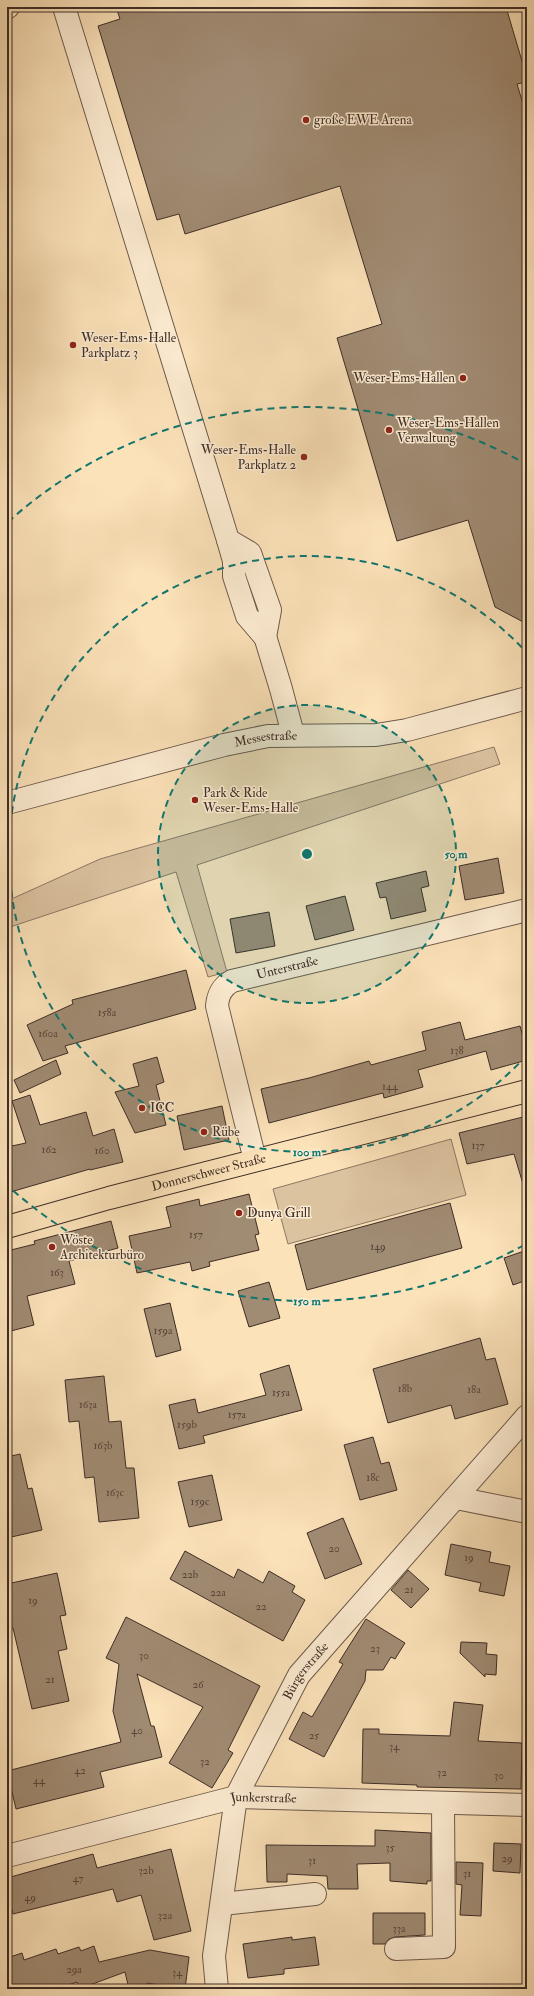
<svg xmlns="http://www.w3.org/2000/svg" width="534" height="1996" viewBox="0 0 534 1996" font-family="'IM FELL Double Pica',serif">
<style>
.green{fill:#dcc3a0;stroke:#8c7864}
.building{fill:#a08b73;stroke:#3d2d27}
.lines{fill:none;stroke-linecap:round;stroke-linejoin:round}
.minor-casing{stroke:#6d5a4c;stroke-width:24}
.major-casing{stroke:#3d2d27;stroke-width:24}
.minor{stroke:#fdecd2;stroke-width:22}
.major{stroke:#fce2b9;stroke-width:22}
.ring{fill:none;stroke:#0f766e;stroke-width:2;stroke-dasharray:7 5}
.poi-dot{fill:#8f2418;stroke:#fdecd2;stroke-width:1.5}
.labels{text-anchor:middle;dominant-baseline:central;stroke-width:3;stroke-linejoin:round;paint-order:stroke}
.number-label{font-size:11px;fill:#56443a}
.poi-label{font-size:13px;fill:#3d2d27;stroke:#fdecd2;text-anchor:start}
.street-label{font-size:13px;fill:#3d2d27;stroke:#fdecd2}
.centre{fill:#0f766e;stroke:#fdecd2;stroke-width:2}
.ring-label{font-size:12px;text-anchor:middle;font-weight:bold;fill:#0f766e;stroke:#fdecd2;stroke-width:3;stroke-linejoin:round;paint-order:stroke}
</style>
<rect width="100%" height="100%" fill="#fce2b9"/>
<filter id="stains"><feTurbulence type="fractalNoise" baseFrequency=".005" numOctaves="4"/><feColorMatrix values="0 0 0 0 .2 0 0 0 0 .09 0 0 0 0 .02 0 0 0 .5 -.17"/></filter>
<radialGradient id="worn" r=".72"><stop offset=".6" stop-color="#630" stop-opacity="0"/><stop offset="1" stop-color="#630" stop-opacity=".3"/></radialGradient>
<g class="green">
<path d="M494,747L500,764L197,865L227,972L208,977L176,872L7,928V901L100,859Z"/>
<path d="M451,1139L466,1195L288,1244L273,1189Z"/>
</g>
<g class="building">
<path d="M116,7H506L527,78V82L517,84L527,117V624L495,607L468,520L397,541L337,338L382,324L340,186L185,234L179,214L157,220L98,26L120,19Z"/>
<path d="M498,858L504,893L465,900L459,866Z"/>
<path d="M426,871L429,886L421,888L426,911L391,919L386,897L380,898L376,883Z"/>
<path d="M345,896L354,930L315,940L306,906Z"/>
<path d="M269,912L275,946L236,953L230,919Z"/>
<path d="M186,970L196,1009L65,1046L68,1053L43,1061L27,1025L73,1004L72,1000Z"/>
<path d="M460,1022L465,1040L520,1026L527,1051V1060L491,1070L486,1051L418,1070L423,1087L384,1098L383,1093L269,1123L261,1089L309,1078L369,1061L371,1065L426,1050L422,1032Z"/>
<path d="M157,1057L164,1082L156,1085L166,1125L135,1133L115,1092L139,1086L133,1064Z"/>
<path d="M56,1060L61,1074L20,1093L14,1080Z"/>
<path d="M30,1095L40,1125L86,1112L93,1136L114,1129L123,1162L90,1170V1169L7,1193V1147L26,1143L12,1101Z"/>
<path d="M222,1106L229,1140L184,1150L177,1116Z"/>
<path d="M527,1116V1184H523L514,1154L467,1164L459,1133Z"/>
<path d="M249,1194L259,1234L255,1235L259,1250L209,1262L210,1266L192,1271L190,1262L137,1273L129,1236L171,1227L166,1207L199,1199L200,1206Z"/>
<path d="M450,1203L462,1248L307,1290L295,1245Z"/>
<path d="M111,1221L118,1248L69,1261L75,1284L27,1296L34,1325L7,1332V1251L35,1244L34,1241Z"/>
<path d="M527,1250V1280L513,1285L504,1258Z"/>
<path d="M269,1282L280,1318L249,1327L238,1291Z"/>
<path d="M170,1303L181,1350L156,1357L144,1309Z"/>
<path d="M480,1338L486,1360L495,1358L508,1404L455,1419L451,1405L388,1423L373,1369Z"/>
<path d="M289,1365L302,1410L203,1436L205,1443L179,1449L169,1405L195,1399L198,1413L266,1395L260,1374Z"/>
<path d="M104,1376L109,1422L121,1421L126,1468H134L139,1518L99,1522L94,1477L85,1478L79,1421L69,1422L65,1380Z"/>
<path d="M373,1437L381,1464L389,1462L397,1490L360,1500L344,1445Z"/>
<path d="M20,1454L28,1489L32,1488L42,1530L7,1538V1457Z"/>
<path d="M212,1475L222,1520L189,1527L178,1482Z"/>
<path d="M343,1518L362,1564L325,1579L307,1533Z"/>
<path d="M451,1544L491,1552L489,1562L510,1566L504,1596L479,1591L481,1583L445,1575Z"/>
<path d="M185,1551L234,1578L238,1569L263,1583L269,1571L295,1586L292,1592L305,1600L283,1641L170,1579Z"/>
<path d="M408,1570L429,1589L411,1608L391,1590Z"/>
<path d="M57,1573L66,1615L60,1616L67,1649L58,1651L69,1701L32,1709L13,1628L7,1629V1584Z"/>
<path d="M126,1617L260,1686L228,1750L233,1753L212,1788L169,1763L203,1707L137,1674L151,1726H154L162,1757L100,1772L104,1787L16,1809L7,1771L121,1742L113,1711L119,1664L106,1658Z"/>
<path d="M366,1619L405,1643L395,1659L391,1657L383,1670H366L365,1681L324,1757L289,1739L303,1712L312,1717L343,1664L339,1662Z"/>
<path d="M461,1642L487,1643L486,1654L497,1655L496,1675L485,1674V1677L460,1653Z"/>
<path d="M454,1702L483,1705L478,1741L522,1743L521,1789L417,1787V1785L362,1783L363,1729H379V1734L450,1736Z"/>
<path d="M375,1830L431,1833V1881H427V1884L390,1881V1863L357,1864L358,1889H328L327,1876L287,1874V1882H267L266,1845L375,1846Z"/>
<path d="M494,1843L521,1844L520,1873L493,1871Z"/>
<path d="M171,1849L191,1931L154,1940L141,1895L117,1902L113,1889L13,1914L7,1890V1878L93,1854L97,1868Z"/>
<path d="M456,1862L483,1863L481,1916L460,1915L462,1885L456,1884Z"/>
<path d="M373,1913H425V1935L395,1937L389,1939L385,1944H373Z"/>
<path d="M292,1937V1940L315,1937L319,1965L284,1969V1974L248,1978L243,1944Z"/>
<path d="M94,1946L99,1962L150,1950L189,1957L185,1989L147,1983L148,1989H129L125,1972L79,1989L77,1982L56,1989H54L52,1984L37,1989H7V1958L22,1953L24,1960L56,1949L58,1954L79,1947L81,1951Z"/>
</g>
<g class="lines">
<g class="minor-casing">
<g id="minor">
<path d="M7,7H8"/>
<path d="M64,7L228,540L234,561V576L247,616L265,637"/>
<path d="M228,540L250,553L270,610L265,637"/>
<path d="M261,623L281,689L293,734"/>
<path id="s1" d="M7,803L224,745L268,736L376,735L407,730L527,698"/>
<path id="s2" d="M255,1160L217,1006C218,994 222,987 232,981L527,910"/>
<path d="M456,1498L527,1512"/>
<path id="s3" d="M7,1856L236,1797L527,1805"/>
<path d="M222,1904L315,1894"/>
<path d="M396,1949L444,1947L443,1803"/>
<path id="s4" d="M217,1989L214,1956L236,1797L299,1675L527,1416"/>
</g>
</g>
<g class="major-casing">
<g id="major">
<path id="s5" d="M7,1227L109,1198L527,1091"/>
</g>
</g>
<use href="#minor" class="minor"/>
<use href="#major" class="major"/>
</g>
<circle cx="307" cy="854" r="149" fill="#0f766e" fill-opacity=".12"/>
<g class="ring">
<circle cx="307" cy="854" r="149"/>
<path d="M527 1055A298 298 0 1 1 527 653"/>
<path d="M524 1245A447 447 0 0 1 8 1186M8 522A447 447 0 0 1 524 463"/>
</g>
<g class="poi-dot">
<circle cx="306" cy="120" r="4"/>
<circle cx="73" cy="345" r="4"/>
<circle cx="463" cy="378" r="4"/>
<circle cx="389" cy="430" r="4"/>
<circle cx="304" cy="457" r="4"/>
<circle cx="195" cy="800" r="4"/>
<circle cx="142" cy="1108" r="4"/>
<circle cx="204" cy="1132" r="4"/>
<circle cx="239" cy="1213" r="4"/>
<circle cx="52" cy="1247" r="4"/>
</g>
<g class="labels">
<g class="number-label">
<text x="107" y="1012">158a</text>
<text x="48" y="1033">160a</text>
<text x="457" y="1050">138</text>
<text x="390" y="1086">144</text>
<text x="478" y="1145">137</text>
<text x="49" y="1149">162</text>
<text x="102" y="1150">160</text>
<text x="196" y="1234">157</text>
<text x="378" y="1246">149</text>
<text x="57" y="1272">163</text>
<text x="163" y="1330">159a</text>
<text x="405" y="1388">18b</text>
<text x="474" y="1389">18a</text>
<text x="281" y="1392">155a</text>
<text x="88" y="1404">163a</text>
<text x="237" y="1414">157a</text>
<text x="187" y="1424">159b</text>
<text x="103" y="1445">163b</text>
<text x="373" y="1477">18c</text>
<text x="115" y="1492">163c</text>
<text x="200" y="1501">159c</text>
<text x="334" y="1548">20</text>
<text x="469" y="1557">19</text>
<text x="190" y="1574">22b</text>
<text x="409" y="1589">21</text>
<text x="218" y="1592">22a</text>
<text x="33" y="1600">19</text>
<text x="261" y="1606">22</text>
<text x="375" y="1648">23</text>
<text x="144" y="1655">30</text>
<text x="50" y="1679">21</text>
<text x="198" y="1684">26</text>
<text x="137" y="1730">40</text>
<text x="314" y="1735">25</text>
<text x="394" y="1746">34</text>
<text x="205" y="1761">32</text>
<text x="80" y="1770">42</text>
<text x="442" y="1772">32</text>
<text x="499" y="1775">30</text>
<text x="39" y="1780">44</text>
<text x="390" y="1847">35</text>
<text x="507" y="1858">29</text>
<text x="312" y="1860">31</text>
<text x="146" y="1870">32b</text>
<text x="467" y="1873">31</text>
<text x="78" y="1878">47</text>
<text x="30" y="1897">49</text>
<text x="165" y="1915">32a</text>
<text x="399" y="1928">33a</text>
<text x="74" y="1969">29a</text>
<text x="177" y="1972">34</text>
</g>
<g class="poi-label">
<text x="314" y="120">große EWE Arena</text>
<text x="81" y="338">Weser-Ems-Halle<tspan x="81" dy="15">Parkplatz 3</tspan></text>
<text x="455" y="378" text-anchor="end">Weser-Ems-Hallen</text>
<text x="397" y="423">Weser-Ems-Hallen<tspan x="397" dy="15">Verwaltung</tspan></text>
<text x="296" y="450" text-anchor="end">Weser-Ems-Halle<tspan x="296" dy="15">Parkplatz 2</tspan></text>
<text x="203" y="793">Park &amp; Ride<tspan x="203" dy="15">Weser-Ems-Halle</tspan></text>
<text x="150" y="1108">ICC</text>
<text x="212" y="1132">Rübe</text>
<text x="247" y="1213">Dunya Grill</text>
<text x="60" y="1240">Wöste<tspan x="60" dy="15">Architekturbüro</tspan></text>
</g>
<g class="street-label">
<text stroke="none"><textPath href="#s1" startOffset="267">Messestraße</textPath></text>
<text stroke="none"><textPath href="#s2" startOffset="246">Unterstraße</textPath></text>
<text stroke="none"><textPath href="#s5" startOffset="209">Donnerschweer Straße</textPath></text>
<text stroke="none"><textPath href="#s4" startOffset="338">Bürgerstraße</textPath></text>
<text stroke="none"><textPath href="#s3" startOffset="264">Junkerstraße</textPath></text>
</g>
</g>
<circle cx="307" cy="854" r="6" class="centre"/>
<g class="ring-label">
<text x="456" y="858">50 m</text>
<text x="307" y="1156">100 m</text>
<text x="307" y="1305">150 m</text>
</g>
<rect width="534" height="1996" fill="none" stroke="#fce2b9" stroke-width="24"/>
<rect x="8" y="8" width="518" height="1980" fill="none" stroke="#3d2d27" stroke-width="2"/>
<rect x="12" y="12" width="510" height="1972" fill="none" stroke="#3d2d27"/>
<rect width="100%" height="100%" filter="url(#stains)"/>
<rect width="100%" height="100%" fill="url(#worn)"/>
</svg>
